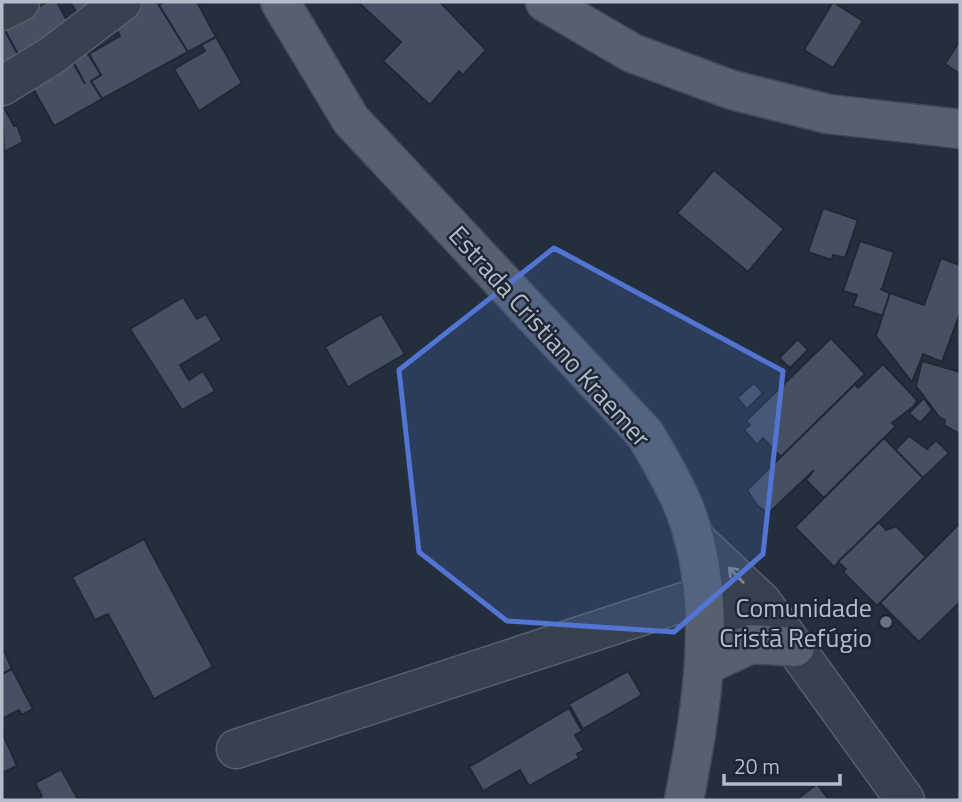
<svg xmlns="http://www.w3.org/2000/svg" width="962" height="802" viewBox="0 0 962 802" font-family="'Titillium Web',sans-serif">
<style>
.building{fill:#455162;stroke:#1f2835;stroke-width:2}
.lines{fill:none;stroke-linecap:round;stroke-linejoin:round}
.minor-casing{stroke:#565f6c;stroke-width:41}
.major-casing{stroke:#414a57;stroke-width:41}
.minor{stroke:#38414e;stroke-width:38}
.major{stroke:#56606e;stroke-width:38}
.oneway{stroke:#7c8592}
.marked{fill:#5274d3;fill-opacity:0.2;stroke:#5274d3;stroke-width:5;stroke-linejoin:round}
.worship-dot{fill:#6b7280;stroke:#1d2633;stroke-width:2.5}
.labels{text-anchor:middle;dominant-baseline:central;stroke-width:5;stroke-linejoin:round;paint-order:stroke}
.street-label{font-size:26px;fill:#b4bcc9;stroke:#1d2633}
.poi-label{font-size:26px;fill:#b4bcc9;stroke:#1d2633;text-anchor:end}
</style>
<rect width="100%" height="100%" fill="#242f3e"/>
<g class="building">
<path d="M47,2H57L71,28L24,66L2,25Z"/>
<path d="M70,2H109L85,24Z"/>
<path d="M130,2H157L188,52L102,99L91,81L101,75L89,54L120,36L110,18Z"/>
<path d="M164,2H197L216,37L188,52L159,5Z"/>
<path d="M358,2H440L486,50L463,75L459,71L430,105L383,61L401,42Z"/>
<path d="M833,2L863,21L833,68L804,50Z"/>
<path d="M2,25L24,66L2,78Z"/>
<path d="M216,37L242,83L199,111L174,69L205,51L201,45Z"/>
<path d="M960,40V74L945,64Z"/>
<path d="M80,41L101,75L91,81L102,99L54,126L29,81L71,59L85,84L67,50Z"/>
<path d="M2,104L14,126L17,125L23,142L4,152Z"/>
<path d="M714,170L784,229L748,272L677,213Z"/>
<path d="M823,208L858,220L845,258L833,255L832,260L808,252Z"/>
<path d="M860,241L894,252L882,289H880L890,293L883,316L853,306L857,295L843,291Z"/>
<path d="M941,258L960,265V313L942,362L923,354L912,382L876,336L890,293L924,305Z"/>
<path d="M183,297L197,319L206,314L222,340L180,365L189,380L203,371L215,391L182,410L130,329Z"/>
<path d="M381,314L405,354L348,387L325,347Z"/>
<path d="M831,338L865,374L781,457L763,438L757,445L744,430L750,425L746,421Z"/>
<path d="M798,339L808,350L790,368L779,358Z"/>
<path d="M922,361L960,372V434L944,425L945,420L940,418L916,386Z"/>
<path d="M883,364L917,400L914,406L892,423L896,426L824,498L806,480L814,470L768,514L757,505L747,490L855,384L858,388Z"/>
<path d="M754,383L763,393L747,409L737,398Z"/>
<path d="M924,398L932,410L920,423L909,413Z"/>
<path d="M909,436L927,449L936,440L949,453L923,478L895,450Z"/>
<path d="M884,438L923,478L834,567L795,527Z"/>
<path d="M879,522L886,530L896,526L926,557L877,606L843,572L846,569L838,562Z"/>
<path d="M960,523V602L919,642L880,603Z"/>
<path d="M144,539L213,667L154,699L108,614L95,620L72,577Z"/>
<path d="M2,646L12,669L2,674Z"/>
<path d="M12,669L33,709L22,715L19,710L2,719V674Z"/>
<path d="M628,671L642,695L583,729L569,704Z"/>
<path d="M569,708L582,731L575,735L584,750L577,754L579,758L529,786L520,770L483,791L469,767Z"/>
<path d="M2,732L17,766L2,773Z"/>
<path d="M61,769L78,799L81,797L83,800H37L42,796L35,783Z"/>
<path d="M817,784L829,800H796Z"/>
</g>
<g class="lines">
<g class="minor-casing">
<g id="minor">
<path d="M2,11L20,2"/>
<path d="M2,86L51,56L122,2"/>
<path d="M693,537L762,602L905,800"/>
<path d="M236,749L702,596L745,616L795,647"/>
</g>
</g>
<g class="major-casing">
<g id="major">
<path d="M280,2L351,120L645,434C660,459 674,483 685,510C720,602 702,707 684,800"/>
<path d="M545,2L632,53L732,90L828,114L960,129"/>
<path d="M706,665L751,644L795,647"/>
</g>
</g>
<use href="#minor" class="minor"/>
<use href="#major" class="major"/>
</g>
<defs><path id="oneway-shaft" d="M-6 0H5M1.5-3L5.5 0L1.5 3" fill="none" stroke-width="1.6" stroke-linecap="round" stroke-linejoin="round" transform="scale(1.75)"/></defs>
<use class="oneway" href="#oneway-shaft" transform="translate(736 575) rotate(-134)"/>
<path class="marked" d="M554,248L783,371L763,554L674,632L507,621L419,552L399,370Z"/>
<circle class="worship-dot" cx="886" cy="622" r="7"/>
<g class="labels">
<g class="street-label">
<text transform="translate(550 336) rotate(48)">Estrada Cristiano Kraemer</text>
</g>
<g class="poi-label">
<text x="872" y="607">Comunidade<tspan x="872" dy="30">Cristã Refúgio</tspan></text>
</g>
</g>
<rect width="962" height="802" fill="none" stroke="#b4bcc9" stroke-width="7"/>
<path d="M724 774v10h116v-10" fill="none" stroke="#b4bcc9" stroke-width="3.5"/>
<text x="734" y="774" font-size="21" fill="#b4bcc9" stroke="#1d2633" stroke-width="5" paint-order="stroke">20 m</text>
</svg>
